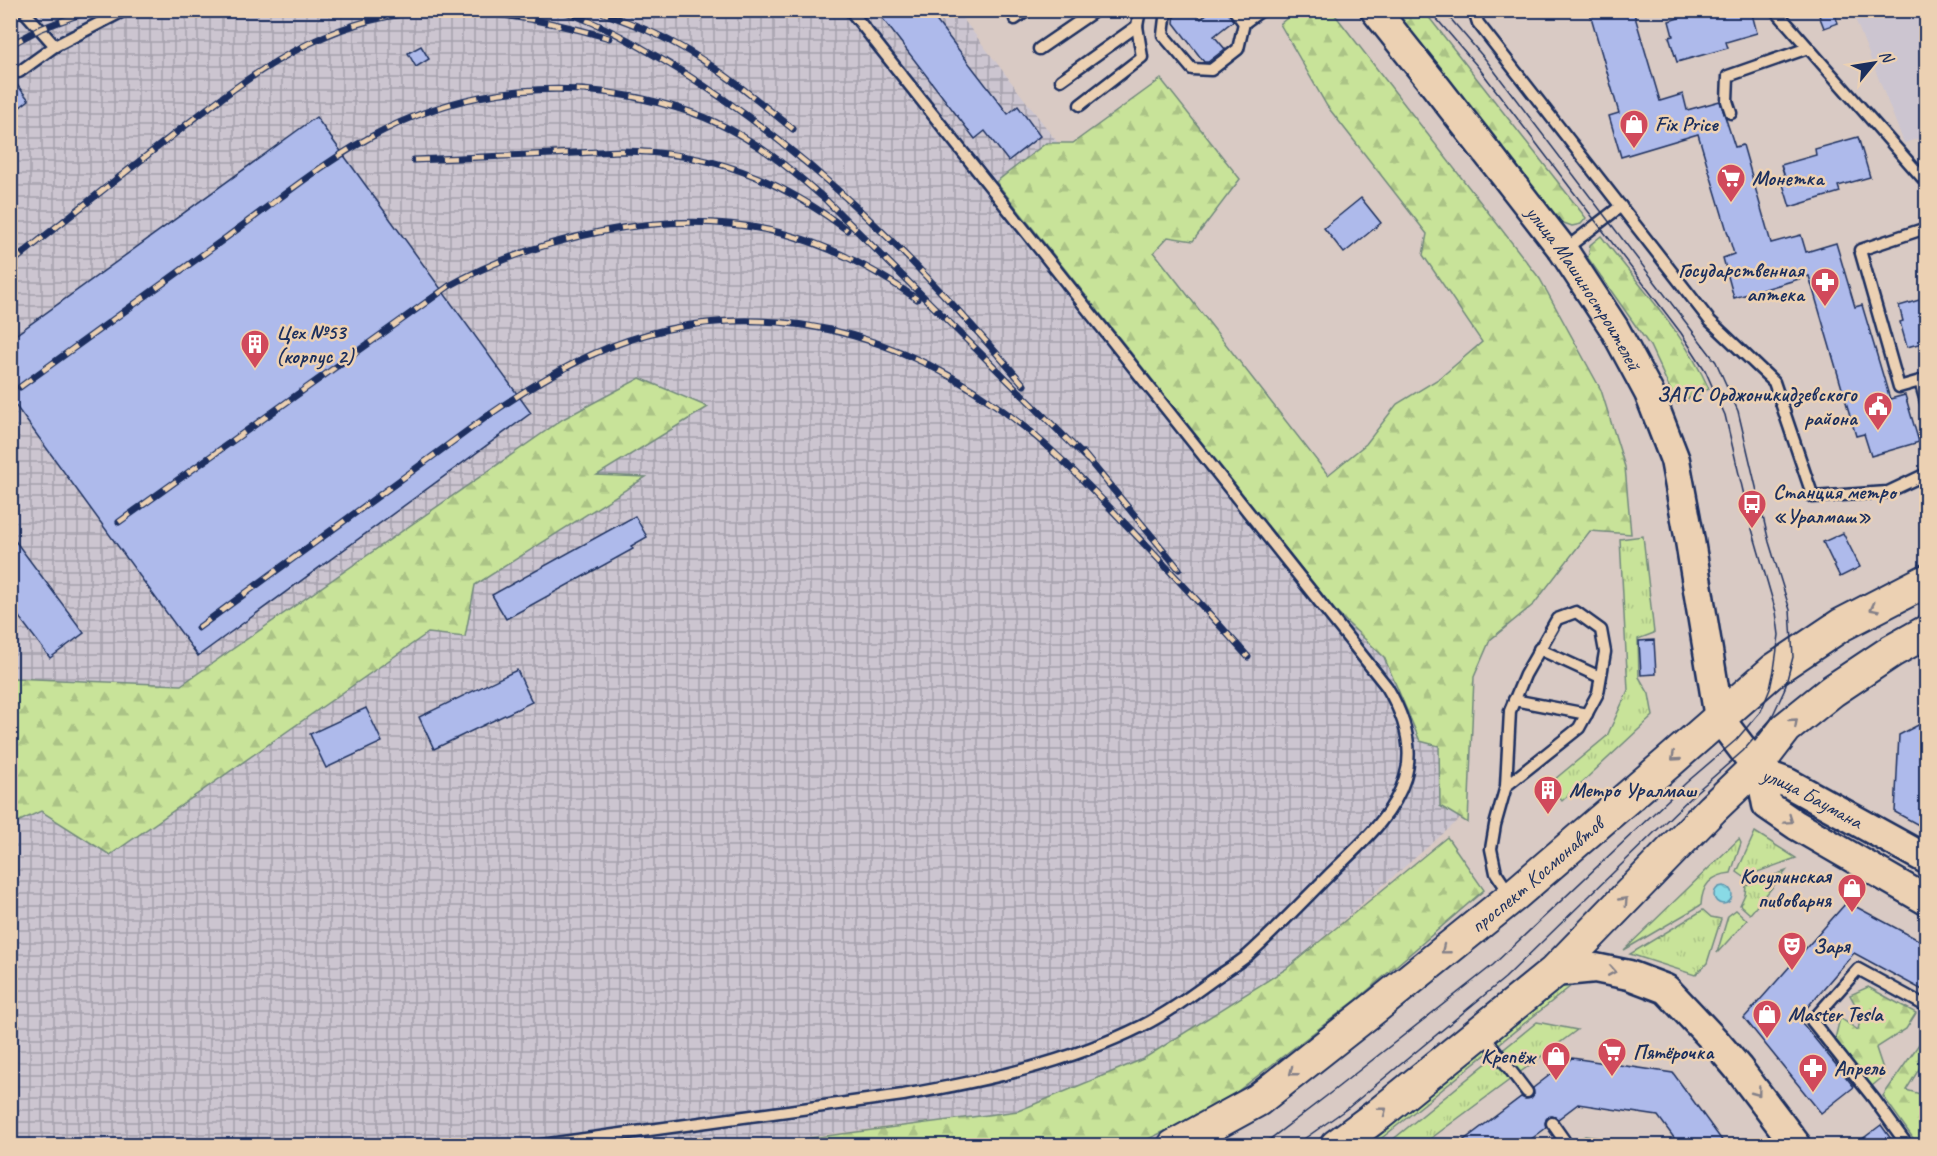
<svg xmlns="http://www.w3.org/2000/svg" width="1937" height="1156" viewBox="0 0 1937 1156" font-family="Caveat,sans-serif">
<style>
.built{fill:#ccc5d0}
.industrial{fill:url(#industrial-grid)}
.grass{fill:url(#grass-tufts);stroke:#72897c;stroke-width:1.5}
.forest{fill:url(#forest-firs);stroke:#72897c;stroke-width:1.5}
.water{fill:url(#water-ripples);stroke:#5d96af;stroke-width:1.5}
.building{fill:#aebaeb;stroke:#1b2f5e;stroke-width:1.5}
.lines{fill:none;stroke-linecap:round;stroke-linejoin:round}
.lane-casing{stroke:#1b2f5e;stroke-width:15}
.secondary-casing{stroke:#1b2f5e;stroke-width:33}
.primary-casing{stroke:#1b2f5e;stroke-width:36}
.lane{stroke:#ecd1b3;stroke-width:10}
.secondary{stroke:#ecd1b3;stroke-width:28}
.primary{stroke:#ecd1b3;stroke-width:32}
.tram{stroke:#1b2f5e;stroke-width:1.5}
.rail-casing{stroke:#1b2f5e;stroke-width:7}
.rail{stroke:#ecd1b3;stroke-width:4.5;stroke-dasharray:14;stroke-linecap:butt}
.oneway{stroke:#848088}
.labels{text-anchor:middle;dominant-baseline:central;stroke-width:5;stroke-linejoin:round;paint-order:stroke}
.poi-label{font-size:21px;font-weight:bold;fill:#1b2f5e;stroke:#ecd1b3;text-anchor:start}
.street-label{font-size:21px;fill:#1b2f5e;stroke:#ecd1b3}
</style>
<defs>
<pattern id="industrial-grid" width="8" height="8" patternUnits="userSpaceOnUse" patternTransform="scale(1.5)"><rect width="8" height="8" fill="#ccc5d0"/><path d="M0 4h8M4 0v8" fill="none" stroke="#a5a0ac"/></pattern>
<pattern id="grass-tufts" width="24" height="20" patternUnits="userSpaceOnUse" patternTransform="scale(1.5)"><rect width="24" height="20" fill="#c8e399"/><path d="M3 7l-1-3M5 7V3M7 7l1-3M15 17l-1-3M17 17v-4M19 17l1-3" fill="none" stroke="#abc386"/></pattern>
<pattern id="forest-firs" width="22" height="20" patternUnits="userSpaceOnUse" patternTransform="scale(1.5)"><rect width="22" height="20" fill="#c8e399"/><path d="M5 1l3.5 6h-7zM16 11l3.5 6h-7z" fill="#abc386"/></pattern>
<pattern id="water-ripples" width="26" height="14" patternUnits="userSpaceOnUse" patternTransform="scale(1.5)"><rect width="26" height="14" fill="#89dae5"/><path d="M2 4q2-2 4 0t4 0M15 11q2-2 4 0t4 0" fill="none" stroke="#76bbc7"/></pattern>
</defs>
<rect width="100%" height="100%" fill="#d9cac4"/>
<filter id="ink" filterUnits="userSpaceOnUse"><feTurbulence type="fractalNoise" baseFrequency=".0167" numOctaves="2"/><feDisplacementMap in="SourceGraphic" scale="12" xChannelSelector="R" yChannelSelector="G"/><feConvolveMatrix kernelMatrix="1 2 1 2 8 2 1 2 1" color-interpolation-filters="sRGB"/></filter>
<g filter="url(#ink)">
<path class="built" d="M1852,11H1926V136L1904,143Z"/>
<path class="industrial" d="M10,11H957L1467,678L1459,820L1286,969L1143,1059L1018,1111L731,1146L11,1145Z"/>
<g class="grass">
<path d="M1643,536L1654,633L1638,639L1639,677L1649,694L1653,716L1562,801L1549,784L1607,736L1628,690L1620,539Z"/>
<path d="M1755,832L1796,858L1744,877L1737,872Z"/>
<path d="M1739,839L1741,843L1731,873C1711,875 1702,885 1701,905L1624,950Z"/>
<path d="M1786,871L1750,914L1740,905L1745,894L1746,886Z"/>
<path d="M1703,910L1711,917L1721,919L1707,963L1695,975L1630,954Z"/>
<path d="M1736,910L1747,920L1717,953L1728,916Z"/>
<path d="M1581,978L1373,1145L1366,1146L1571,980Z"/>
<path d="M1537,1022L1577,1030L1422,1145L1385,1146Z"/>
</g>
<g class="forest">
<path d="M1297,10L1332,11L1540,279L1601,390L1625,467L1631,534L1590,531L1534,604L1490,640L1474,677L1468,823L1440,806L1439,746L1420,741L1384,657L1336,612L996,182L1046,143H1073L1161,79L1240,179L1193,241L1168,237L1154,252L1328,475L1366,444L1397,404L1440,378L1482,342L1423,255L1427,234L1327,106L1280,24Z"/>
<path d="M1392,11H1424L1586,218L1581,224L1572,226L1561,222Z"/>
<path d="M1601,236C1639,285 1684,333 1709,389L1677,404L1650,346L1588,258L1590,245Z"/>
<path d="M640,378L708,407L597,475L646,477L475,585L465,637L428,633L110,855L41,811L11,825V678L181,685L563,419Z"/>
<path d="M1447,837L1484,890L1360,997L1221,1104L1136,1145L750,1146L1018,1111L1143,1059L1286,969Z"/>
<path d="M1868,987L1916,1013L1906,1029L1876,1048L1885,1075L1872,1086L1835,1039L1840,1018L1858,1030L1861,1015L1850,995Z"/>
<path d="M1926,1034V1058L1906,1090L1924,1095L1926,1104V1145H1918L1883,1096Z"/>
<path d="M1585,1136L1653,1145H1571Z"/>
</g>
<circle class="water" cx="1723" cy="895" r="9"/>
<g class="building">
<path d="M876,10H928L1008,114L1018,106L1040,136L1008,161L985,131L975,139Z"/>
<path d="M1175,10H1194L1201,19L1211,10H1227L1233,21L1214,36L1225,49L1208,62H1204L1174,23Z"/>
<path d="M1589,10H1633L1660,101L1683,94L1687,110L1720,101L1735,147L1743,145L1771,243L1801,235L1806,252L1836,243L1855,307L1862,305L1890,399L1905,395L1919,442L1871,456L1864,434L1856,436L1809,276L1734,298L1723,258L1734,254L1698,134L1621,157L1609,116L1619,113Z"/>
<path d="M1704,10H1751L1757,33L1726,42L1728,48L1677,62L1669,37L1673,36L1669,21Z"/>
<path d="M1817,10H1833L1838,23L1824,28Z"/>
<path d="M421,46L429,59L416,67L408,53Z"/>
<path d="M10,76L29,100L10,115Z"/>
<path d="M316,117L531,413L198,656L10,398V339Z"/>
<path d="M1858,137L1870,177L1838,186L1840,192L1790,207L1782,181L1786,180L1781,165L1816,155L1815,149Z"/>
<path d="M1361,198L1381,223L1344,253L1324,228Z"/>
<path d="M1926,298V342L1907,347L1900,322L1903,321L1899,306Z"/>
<path d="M635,516L647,537L631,546L633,549L506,619L492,595Z"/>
<path d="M1843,533L1860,567L1840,577L1823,542Z"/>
<path d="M10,534L84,633L50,658L10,605Z"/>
<path d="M1654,640L1656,674L1641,675L1639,641Z"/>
<path d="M517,670L532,702L434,749L419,717Z"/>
<path d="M366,708L382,742L326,768L310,734Z"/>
<path d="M1926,721V829L1895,812L1899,735Z"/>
<path d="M1847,902L1926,944V992L1854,953L1798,1018L1854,1087L1821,1113L1744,1018Z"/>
<path d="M1572,1058L1673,1073L1726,1146H1680L1658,1116L1578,1104L1558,1119L1552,1116L1547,1117L1545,1123L1546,1128L1522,1146H1456L1521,1097L1525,1099L1531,1098L1534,1094L1533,1088Z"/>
<path d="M1881,1125L1896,1146H1853Z"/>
</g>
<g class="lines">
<g class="lane-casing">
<g id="lane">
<path d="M23,10L55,46L123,11"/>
<path d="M1166,10L1163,35L1192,69L1211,70L1238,49L1244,23"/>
<path d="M1234,10L1244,23L1262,10"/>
<path d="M1474,10L1478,23L1710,321L1774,382L1813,497L1888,492L1926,474"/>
<path d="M1775,10L1926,182"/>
<path d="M1015,19L1028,10"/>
<path d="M1039,49L1096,10"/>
<path d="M19,72L55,46"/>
<path d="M1061,80L1137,26L1140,10"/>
<path d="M1080,105L1142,57L1137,26"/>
<path d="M1731,113L1727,101L1728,76L1808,48"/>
<path d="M1926,228L1860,250L1899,387L1920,381L1926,402"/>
<path d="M1564,250L1621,206"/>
<path d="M1539,649L1600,677"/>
<path d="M1514,700L1587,714"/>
<path d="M1506,786L1510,711L1525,675L1557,619L1576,612L1601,630L1605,652L1598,693L1579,728L1506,786L1495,825L1491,849L1496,873L1510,894"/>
<path d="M1483,1034L1527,1092"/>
<path d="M1552,1123L1564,1140"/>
<path d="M534,1146L903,1095C984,1081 1068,1063 1142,1026C1166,1014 1188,998 1210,982C1222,973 1236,965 1247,956C1275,931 1301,903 1328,876C1357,847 1393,818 1405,778C1415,746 1403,714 1387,687L850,10"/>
<path d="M1908,1146L1874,1099L1812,1021L1858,969L1926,1006"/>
</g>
</g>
<g class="secondary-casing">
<g id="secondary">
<path id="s1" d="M1375,10L1433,83L1563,250L1614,328L1649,393L1675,460L1690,541L1719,718L1761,773L1767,805L1796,825L1926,900"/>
<path id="s2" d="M1761,773L1788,783L1926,859"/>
<path d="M1554,972L1595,968L1629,975L1666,989L1715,1041L1738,1068L1797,1146"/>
</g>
</g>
<g class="primary-casing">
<g id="primary">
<path id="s3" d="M1174,1146L1258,1100L1377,1006L1512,897L1669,762L1774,670L1841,625L1926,581"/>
<path d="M1336,1146L1379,1114L1554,972L1712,809L1756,767L1786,728L1832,691L1892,651L1926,632"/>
</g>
</g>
<use href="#lane" class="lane"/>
<use href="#secondary" class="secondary"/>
<use href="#primary" class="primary"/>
<g class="tram">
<path d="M1261,1146L1333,1091L1493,965L1687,782L1736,740L1761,711L1770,689L1774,670L1779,635L1776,612L1752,529L1725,415L1705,370L1681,333L1478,67L1429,10"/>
<path d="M1294,1146L1348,1108L1505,978L1696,792L1743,751L1771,719L1784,691L1793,657L1790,610L1769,542L1738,411L1716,362L1486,60L1443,10"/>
</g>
<g class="rail-casing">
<g id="rail">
<path d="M560,10C603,24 643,48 681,71C814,154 923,267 1024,385"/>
<path d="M595,10C620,19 645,28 668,40C714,63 753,97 793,129"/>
<path d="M10,17L25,10"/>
<path d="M10,45L40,29L91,10"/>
<path d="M414,160L621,151C711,152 776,177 847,230"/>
<path d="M10,264C57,226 103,190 150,153C226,94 303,28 402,14C464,4 549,20 609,38"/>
<path d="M20,387C89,337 158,287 227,237C278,200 328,158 384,130C470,87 568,78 660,103C679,108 699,114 717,123C758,142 792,170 826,200L1088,460"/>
<path d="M1083,453L1179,569"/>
<path d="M119,522L449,286C538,236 667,208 768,230C822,241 872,267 917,299"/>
<path d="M198,628L489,415C522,392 555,372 591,355C729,292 878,320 998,407C1049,443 1092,489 1134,533C1173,574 1211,615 1248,657"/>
</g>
</g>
<use href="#rail" class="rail"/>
</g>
<defs><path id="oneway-chevron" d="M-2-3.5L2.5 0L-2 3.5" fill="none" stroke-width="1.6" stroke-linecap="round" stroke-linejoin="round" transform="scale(1.5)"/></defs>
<g class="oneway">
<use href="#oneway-chevron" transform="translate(1874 608) rotate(153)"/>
<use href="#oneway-chevron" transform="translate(1794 722) rotate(-41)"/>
<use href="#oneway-chevron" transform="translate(1675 757) rotate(139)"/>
<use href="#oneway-chevron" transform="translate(1789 820) rotate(35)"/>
<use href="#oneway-chevron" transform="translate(1624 901) rotate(-46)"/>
<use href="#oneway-chevron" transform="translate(1445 950) rotate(141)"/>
<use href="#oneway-chevron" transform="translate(1612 971) rotate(10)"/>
<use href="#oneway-chevron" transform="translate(1293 1072) rotate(142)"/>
<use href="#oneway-chevron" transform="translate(1757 1092) rotate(53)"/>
<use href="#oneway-chevron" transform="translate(1383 1111) rotate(-38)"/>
</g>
</g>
<defs>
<g id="shop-pin" transform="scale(1.5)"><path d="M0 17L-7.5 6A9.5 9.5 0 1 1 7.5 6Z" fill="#d1495b" stroke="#ecd1b3"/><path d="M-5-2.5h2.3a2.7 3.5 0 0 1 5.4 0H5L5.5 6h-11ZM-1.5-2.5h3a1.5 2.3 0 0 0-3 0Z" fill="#fff"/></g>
<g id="supermarket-pin" transform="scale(1.5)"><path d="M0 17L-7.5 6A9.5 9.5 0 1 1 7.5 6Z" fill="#d1495b" stroke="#ecd1b3"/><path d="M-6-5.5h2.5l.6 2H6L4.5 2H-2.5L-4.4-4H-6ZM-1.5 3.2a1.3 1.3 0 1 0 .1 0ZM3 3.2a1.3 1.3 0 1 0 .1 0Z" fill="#fff"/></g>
<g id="pharmacy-pin" transform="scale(1.5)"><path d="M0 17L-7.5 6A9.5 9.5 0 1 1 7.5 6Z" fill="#d1495b" stroke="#ecd1b3"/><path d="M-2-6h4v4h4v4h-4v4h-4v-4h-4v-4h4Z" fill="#fff"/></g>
<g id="building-pin" transform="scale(1.5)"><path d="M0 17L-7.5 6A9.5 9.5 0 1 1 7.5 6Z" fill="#d1495b" stroke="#ecd1b3"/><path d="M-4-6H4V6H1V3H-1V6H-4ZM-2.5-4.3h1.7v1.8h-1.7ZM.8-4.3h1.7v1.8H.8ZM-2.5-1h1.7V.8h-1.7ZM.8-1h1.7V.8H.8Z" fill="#fff"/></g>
<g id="civic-pin" transform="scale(1.5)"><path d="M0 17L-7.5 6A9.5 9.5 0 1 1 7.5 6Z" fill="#d1495b" stroke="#ecd1b3"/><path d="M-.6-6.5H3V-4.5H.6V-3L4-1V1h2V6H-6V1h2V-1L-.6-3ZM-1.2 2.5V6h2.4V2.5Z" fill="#fff"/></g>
<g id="bus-pin" transform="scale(1.5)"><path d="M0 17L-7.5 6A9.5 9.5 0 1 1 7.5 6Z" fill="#d1495b" stroke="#ecd1b3"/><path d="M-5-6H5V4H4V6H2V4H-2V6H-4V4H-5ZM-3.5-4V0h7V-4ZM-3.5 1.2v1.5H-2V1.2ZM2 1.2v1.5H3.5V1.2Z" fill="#fff"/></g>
<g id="theatre-pin" transform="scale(1.5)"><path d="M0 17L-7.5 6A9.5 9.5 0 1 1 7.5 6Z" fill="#d1495b" stroke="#ecd1b3"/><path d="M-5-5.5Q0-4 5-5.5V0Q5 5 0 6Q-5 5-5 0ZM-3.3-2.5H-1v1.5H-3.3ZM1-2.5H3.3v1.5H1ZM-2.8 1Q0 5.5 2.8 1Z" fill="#fff"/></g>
</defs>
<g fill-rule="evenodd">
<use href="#shop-pin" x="1634" y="124"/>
<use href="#supermarket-pin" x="1731" y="178"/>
<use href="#pharmacy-pin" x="1825" y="282"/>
<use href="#building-pin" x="255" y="344"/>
<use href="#civic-pin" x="1878" y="406"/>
<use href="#bus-pin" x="1752" y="504"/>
<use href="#building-pin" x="1548" y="790"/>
<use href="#shop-pin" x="1852" y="888"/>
<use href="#theatre-pin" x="1792" y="946"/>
<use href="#shop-pin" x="1767" y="1014"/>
<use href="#supermarket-pin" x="1612" y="1052"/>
<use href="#shop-pin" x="1556" y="1056"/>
<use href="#pharmacy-pin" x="1813" y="1068"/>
</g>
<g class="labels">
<g class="poi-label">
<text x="1655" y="124">Fix Price</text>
<text x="1752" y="178">Монетка</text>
<text x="1804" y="270" text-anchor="end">Государственная<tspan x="1804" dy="24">аптека</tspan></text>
<text x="276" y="332">Цех №53<tspan x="276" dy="24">(корпус 2)</tspan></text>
<text x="1857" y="394" text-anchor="end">ЗАГС Орджоникидзевского<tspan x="1857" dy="24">района</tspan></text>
<text x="1773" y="492">Станция метро<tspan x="1773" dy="24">«Уралмаш»</tspan></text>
<text x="1569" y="790">Метро Уралмаш</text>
<text x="1831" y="876" text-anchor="end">Косулинская<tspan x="1831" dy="24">пивоварня</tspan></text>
<text x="1813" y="946">Заря</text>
<text x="1788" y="1014">Master Tesla</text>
<text x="1633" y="1052">Пятёрочка</text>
<text x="1535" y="1056" text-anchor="end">Крепёж</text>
<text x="1834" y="1068">Апрель</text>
</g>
<g class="street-label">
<text stroke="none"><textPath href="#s1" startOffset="348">улица Машиностроителей</textPath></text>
<text stroke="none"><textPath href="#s2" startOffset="57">улица Баумана</textPath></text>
<text stroke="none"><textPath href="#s3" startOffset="454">проспект Космонавтов</textPath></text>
</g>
</g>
<rect width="1937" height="1156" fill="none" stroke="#ecd1b3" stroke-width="36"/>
<rect x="18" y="18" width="1901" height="1120" fill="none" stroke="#1b2f5e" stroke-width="2" filter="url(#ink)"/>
<g transform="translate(1874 63) rotate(60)" stroke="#ecd1b3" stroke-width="4.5" paint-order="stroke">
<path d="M0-4.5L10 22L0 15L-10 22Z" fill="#1b2f5e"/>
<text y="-9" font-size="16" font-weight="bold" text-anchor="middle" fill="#1b2f5e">N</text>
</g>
</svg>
